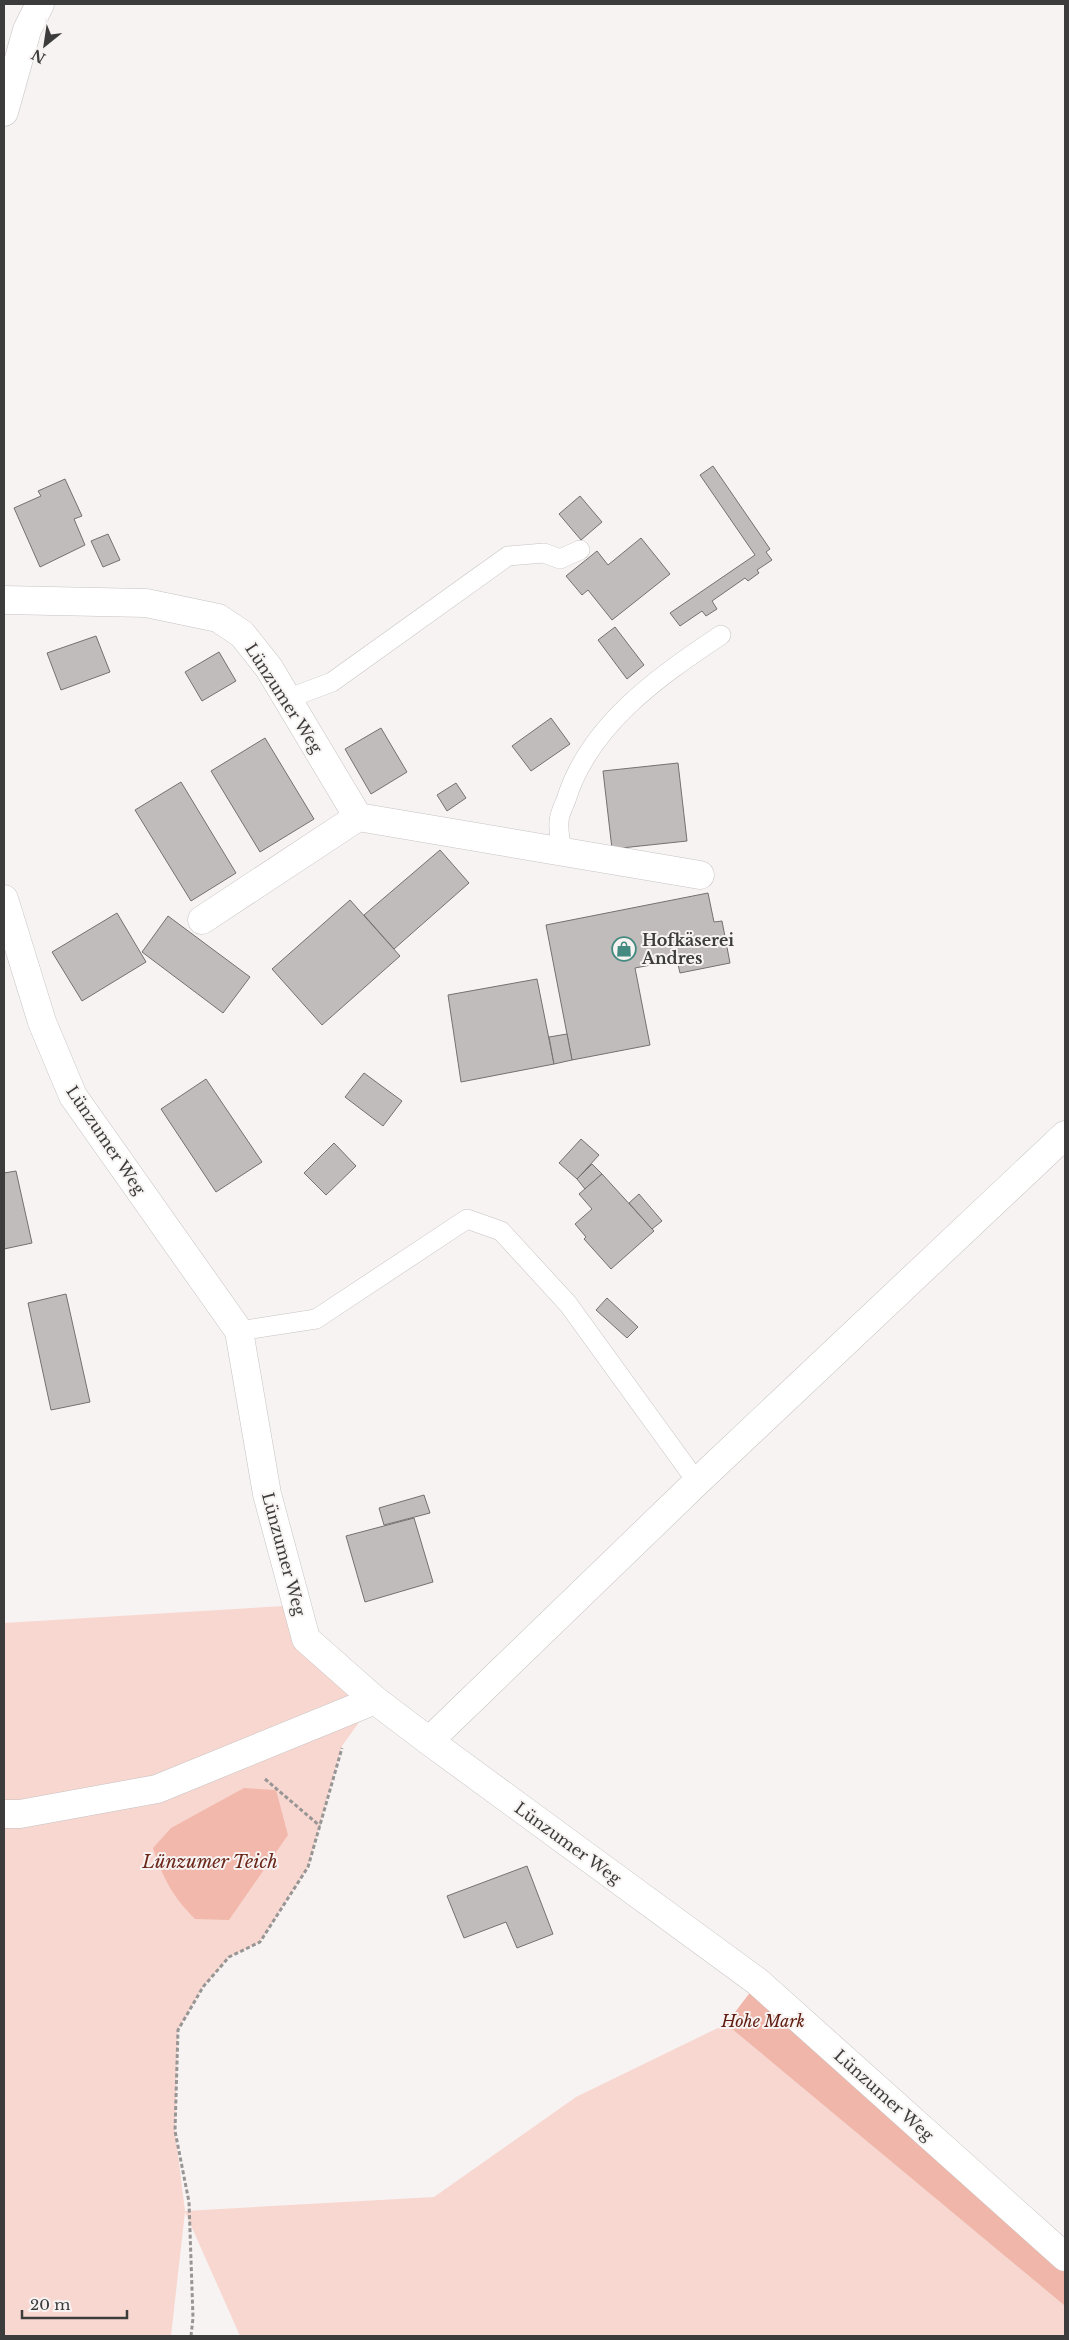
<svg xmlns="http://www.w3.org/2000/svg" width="1069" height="2340" viewBox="0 0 1069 2340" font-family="'Libre Baskerville',serif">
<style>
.green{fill:#f8d7d0}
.forest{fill:#f0b6a9}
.water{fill:#f2b8ab}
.building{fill:#c0bcbc;stroke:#747170}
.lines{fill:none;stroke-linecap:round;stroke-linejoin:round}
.lane-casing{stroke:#c7c3c2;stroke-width:20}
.street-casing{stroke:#c7c3c2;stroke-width:29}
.path{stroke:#989595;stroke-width:3;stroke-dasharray:4 2.5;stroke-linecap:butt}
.lane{stroke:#fff;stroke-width:19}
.street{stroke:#fff;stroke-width:28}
.labels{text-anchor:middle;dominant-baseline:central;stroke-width:4;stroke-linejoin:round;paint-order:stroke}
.street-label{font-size:16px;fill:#3d3c3c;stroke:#f7f3f2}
.poi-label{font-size:16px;font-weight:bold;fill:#3d3c3c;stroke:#f7f3f2;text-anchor:start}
.park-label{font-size:16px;font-style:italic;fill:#5f1b0e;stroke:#f7f3f2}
.water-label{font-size:18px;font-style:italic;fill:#6c281a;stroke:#f7f3f2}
</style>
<rect width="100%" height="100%" fill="#f7f3f2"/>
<path class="green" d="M283,1606L375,1700L342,1746L308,1867L260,1942L229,1957L203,1987L178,2030L175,2131L185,2211L434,2197L576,2097L726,2024L1065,2306V2336H240L185,2212L171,2336H4V1623Z"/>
<path class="forest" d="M758,1982L1065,2257V2306L726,2024Z"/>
<path class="water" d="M244,1788L276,1790L288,1835L229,1920L195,1919C172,1896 163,1878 153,1848L171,1828Z"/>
<g class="building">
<path d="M713,466L770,549L766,552L772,560L757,570L759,573L748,581L745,578L712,601L717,609L706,616L702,611L680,626L670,613L755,555L700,475Z"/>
<path d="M65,479L82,516L74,519L85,545L40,567L14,508L41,496L38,491Z"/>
<path d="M580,496L602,522L581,540L559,514Z"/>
<path d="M108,534L120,560L103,567L91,541Z"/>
<path d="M641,538L670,574L612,620L588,590L582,595L566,576L597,551L608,565Z"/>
<path d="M615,627L644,665L627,679L598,640Z"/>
<path d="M96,636L110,672L61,690L47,653Z"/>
<path d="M219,652L236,681L202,701L185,672Z"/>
<path d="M551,718L570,744L531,771L512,746Z"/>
<path d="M381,728L407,772L371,794L345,749Z"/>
<path d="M265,738L314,819L260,852L211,771Z"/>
<path d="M678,763L687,841L612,849L603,771Z"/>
<path d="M181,782L236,873L191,901L135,810Z"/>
<path d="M456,783L466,798L447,811L437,795Z"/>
<path d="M440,850L469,883L394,949L364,915Z"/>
<path d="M708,893L714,922L722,921L730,963L680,973L677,960L635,968L650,1045L572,1060L546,925Z"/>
<path d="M350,900L400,956L322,1025L272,969Z"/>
<path d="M117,913L146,962L82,1001L52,952Z"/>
<path d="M168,916L250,977L223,1013L142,952Z"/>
<path d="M537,979L554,1064L461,1082L448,995Z"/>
<path d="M567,1034L572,1060L554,1064L549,1037Z"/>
<path d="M364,1073L402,1101L383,1126L345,1097Z"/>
<path d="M206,1079L262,1162L216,1192L161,1109Z"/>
<path d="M581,1139L599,1155L577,1179L559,1163Z"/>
<path d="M334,1143L356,1166L326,1195L304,1173Z"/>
<path d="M592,1164L602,1174L585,1189L577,1179Z"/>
<path d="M16,1171L32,1243L4,1249V1173Z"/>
<path d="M602,1174L654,1231L611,1269L584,1239L586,1237L575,1224L592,1209L579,1194Z"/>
<path d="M639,1194L662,1221L652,1229L629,1203Z"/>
<path d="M66,1294L90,1402L51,1410L28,1303Z"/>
<path d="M607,1298L638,1327L627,1338L596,1310Z"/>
<path d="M424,1495L430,1513L384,1525L379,1508Z"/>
<path d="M414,1518L433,1582L365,1602L346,1536Z"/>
<path d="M527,1866L553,1934L517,1948L506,1922L464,1938L447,1896Z"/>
</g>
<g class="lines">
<g class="lane-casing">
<g id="lane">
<path d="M287,699L332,682L508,556L544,553L560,559L580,550"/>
<path d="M562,852C561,843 558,831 559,822C559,815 563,807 566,800C589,725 658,677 721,635"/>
<path d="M239,1331L316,1319L467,1219L501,1231L568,1304L697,1482"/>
</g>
</g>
<g class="street-casing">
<g id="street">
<path d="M4,112L27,30L40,4"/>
<path d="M4,600L146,603L218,618L242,634L269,668L358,817L700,875"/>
<path d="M4,899L42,1022L73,1096L239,1331L267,1494L306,1639L375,1700L429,1741L758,1982L1065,2257"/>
<path d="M202,920L358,817"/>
<path d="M429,1741L697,1482L1065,1135"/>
<path d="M4,1814H20L157,1789L375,1700"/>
</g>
</g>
<g class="path">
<path d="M265,1779L320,1826"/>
<path d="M191,2336L193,2318L189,2202L175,2131L178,2030L203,1987L229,1957L260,1942L308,1867L342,1748"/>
</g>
<use href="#lane" class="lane"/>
<use href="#street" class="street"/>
</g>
<defs>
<g id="shop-ring" transform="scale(1.25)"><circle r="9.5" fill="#f7f3f2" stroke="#458a80" stroke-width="1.5"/><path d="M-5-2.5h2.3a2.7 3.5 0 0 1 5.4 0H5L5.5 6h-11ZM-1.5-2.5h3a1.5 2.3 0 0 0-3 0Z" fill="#458a80"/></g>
</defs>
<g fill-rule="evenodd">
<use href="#shop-ring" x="624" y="949"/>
</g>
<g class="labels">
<g class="street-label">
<text transform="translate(284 698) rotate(57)">Lünzumer Weg</text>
<text transform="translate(106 1140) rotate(56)">Lünzumer Weg</text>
<text transform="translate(284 1554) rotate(75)">Lünzumer Weg</text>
<text transform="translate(568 1843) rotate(36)">Lünzumer Weg</text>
<text transform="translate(884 2095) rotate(42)">Lünzumer Weg</text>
</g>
<g class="poi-label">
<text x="642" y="940">Hofkäserei<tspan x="642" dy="18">Andres</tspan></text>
</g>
<g class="park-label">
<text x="763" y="2021">Hohe Mark</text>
</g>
<g class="water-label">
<text x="210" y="1862">Lünzumer Teich</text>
</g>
</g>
<rect width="1069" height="2340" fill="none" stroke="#3d3c3c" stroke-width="10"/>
<g transform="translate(45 45) rotate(210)" stroke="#f7f3f2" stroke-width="4" paint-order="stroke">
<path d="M0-4L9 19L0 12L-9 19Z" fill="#3d3c3c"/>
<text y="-8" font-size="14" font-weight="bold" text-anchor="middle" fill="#3d3c3c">N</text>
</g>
<path d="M22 2310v8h105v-8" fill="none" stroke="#3d3c3c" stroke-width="2.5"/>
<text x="30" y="2310" font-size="15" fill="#3d3c3c" stroke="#f7f3f2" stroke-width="4" paint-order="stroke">20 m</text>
</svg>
